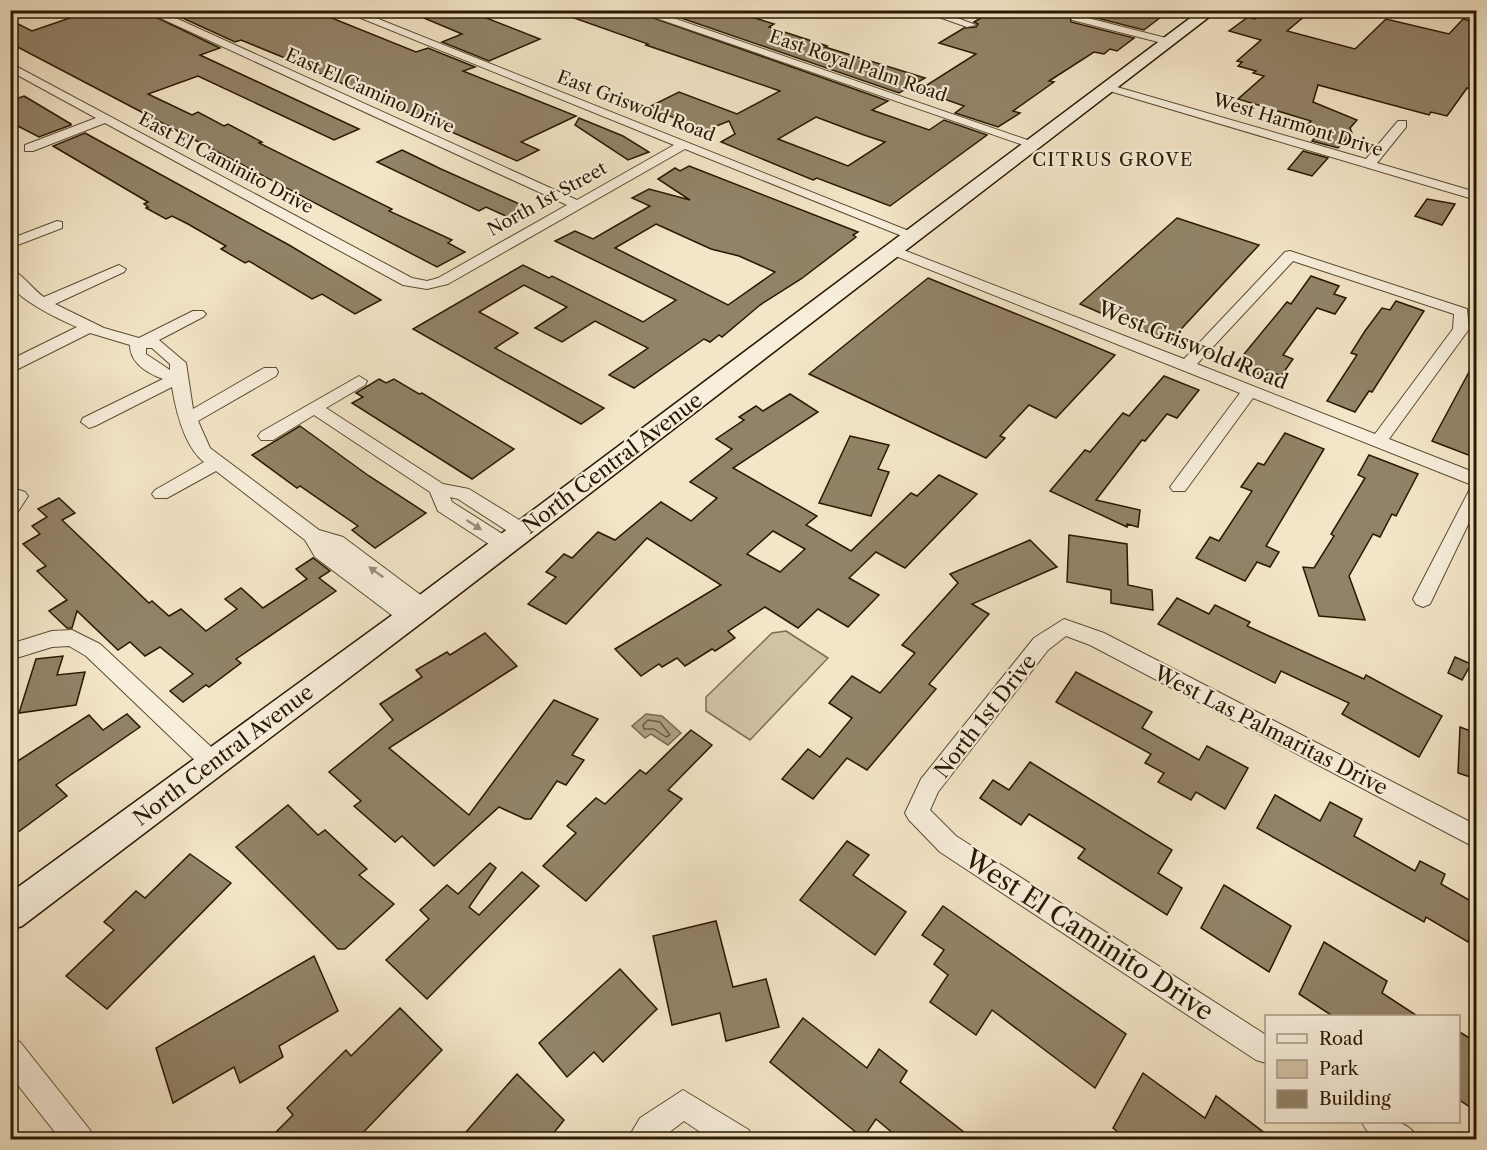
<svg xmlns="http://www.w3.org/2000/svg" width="1487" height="1150" viewBox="0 0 1487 1150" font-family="'Libre Caslon Text',serif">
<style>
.green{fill:#d1c2a5;stroke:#7d6e53;stroke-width:1.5}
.water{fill:#aea084;stroke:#796a50;stroke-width:1.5}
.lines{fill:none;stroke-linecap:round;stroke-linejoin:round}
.shore{stroke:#6c5c42;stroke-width:1.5}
.building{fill:#928368;stroke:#291901;stroke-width:1.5;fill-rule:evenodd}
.minor-casing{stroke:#5c4c32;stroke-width:2}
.secondary-casing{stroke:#291901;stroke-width:3}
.minor{fill:#f7eedb;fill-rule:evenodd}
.secondary{fill:#f7eedb;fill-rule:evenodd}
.oneway{fill:#9a8e79}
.labels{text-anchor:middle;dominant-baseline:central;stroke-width:4.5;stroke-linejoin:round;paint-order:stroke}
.far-street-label{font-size:18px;fill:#291901;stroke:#f7eedb}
.far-neighbourhood-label{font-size:18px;letter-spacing:1.5px;fill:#291901;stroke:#f7eedb}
.street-label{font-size:21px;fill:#291901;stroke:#f7eedb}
.near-street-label{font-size:26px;fill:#291901;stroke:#f7eedb}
</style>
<rect width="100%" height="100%" fill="#f3e5c7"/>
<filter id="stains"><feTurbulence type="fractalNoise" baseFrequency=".00333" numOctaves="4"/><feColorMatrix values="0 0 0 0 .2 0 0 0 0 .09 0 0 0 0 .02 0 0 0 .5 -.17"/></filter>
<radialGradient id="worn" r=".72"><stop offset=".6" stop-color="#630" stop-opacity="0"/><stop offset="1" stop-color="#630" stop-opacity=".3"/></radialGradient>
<path class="green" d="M786,631L828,658L750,740L706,711V697L772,633Z"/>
<path class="water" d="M646,714L662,716L681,733L668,745L651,734L645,738L632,726Z"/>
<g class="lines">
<path class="shore" d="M648,720L660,722L670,735L666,737L654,729H644L643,725Z"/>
</g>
<g class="building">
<path d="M93,10H141L220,48L200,55L359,129L334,140L198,76L148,94L192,115L198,112L224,126L228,124L262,142L259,143L392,209L389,211L452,240L448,243L465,252L437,267L10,43V20L32,31Z"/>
<path d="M165,10H312L416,52L428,48L475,67L463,71L576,116L521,142L539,150L517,161L285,58L241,40L235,42Z"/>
<path d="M405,10H466L540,39L489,61L442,42L462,34Z"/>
<path d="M560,10H631L888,101L872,110L929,130L944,120L987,135L890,206L817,178L813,180L721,142L735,134L729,121L704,131L649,107L679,92L737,114L780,91L646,45L648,44L560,13ZM816,117L864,135L885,142L848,166L778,139Z"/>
<path d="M658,10H729L774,24L769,27L827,46L825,47L925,78L899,93Z"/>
<path d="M994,10H1170L1144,30L1077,13L1070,16L1071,22L1134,38L1117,51L1110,49L1104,54L1094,52L1049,81L1054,82L1013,111L1020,113L998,127L955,113L964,106L919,90L976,54L939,43L964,28L976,27L978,24L974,22Z"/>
<path d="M1265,10H1312L1287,31L1355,49L1386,19L1449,34L1463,19L1476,22V91L1467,88L1447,116L1431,112L1429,115L1318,85L1313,102L1357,120L1350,128L1352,133L1338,148L1312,141L1319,133L1303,129L1311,121L1238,99L1264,76L1253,73L1256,71L1238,66L1242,62L1237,61L1261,40L1229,31L1248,17L1255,19Z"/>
<path d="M24,96L71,124V125L39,137L10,122V101Z"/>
<path d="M579,118L623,136L649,152L628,160L575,125Z"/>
<path d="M85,133L289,245L381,300L355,314L322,294L312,299L249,261L245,263L221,249L226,246L188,224L172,216L166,219L146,208L148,207L144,204L148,202L53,146Z"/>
<path d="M402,150L441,169L535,211L517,221L486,207L479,211L377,162Z"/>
<path d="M1303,151L1328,158L1312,176L1288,169Z"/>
<path d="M689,166L858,232L853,235L856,237L801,279L760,305L722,337L719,335L710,342L704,339L634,388L609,375L648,348L595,321L562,342L535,328L567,307L524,285L479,312L518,333L495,348L604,408L581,424L413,329L523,265L549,278L552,276L643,322L676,300L555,241L575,231L593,239L650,206L632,198L649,189L690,200L658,179L675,168L680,171ZM656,224L711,249L739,256L775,272L728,305L615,248Z"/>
<path d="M1427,199L1455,204L1442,225L1415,216Z"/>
<path d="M1177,218L1259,245L1170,341L1136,328L1142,321L1109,308L1103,314L1080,304Z"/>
<path d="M1311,276L1339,286L1334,294L1346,298L1335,314L1317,308L1283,355L1293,359L1281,376L1267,370L1263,376L1235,365L1287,302L1291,304Z"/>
<path d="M928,278L1051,328L1115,355L1056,418L1029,405L1000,436L1005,438L986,458L809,374Z"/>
<path d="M1396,301L1424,311L1372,392L1369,391L1355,412L1327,401L1357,355L1351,353L1365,331L1382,308L1390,310Z"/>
<path d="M1476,359V458L1432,441Z"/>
<path d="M1164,376L1199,390L1177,418L1167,414L1145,441L1142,440L1096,500L1140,510L1138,527L1127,524V527L1050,491L1085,450L1090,452L1123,413L1129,416Z"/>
<path d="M379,379L386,383L394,379L419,394L422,393L514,449L472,479L352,403L363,397L356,393Z"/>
<path d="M790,394L818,412L733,468L817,516L806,525L851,551L911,493L917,496L939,475L977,494L905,568L876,552L849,578L879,595L848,627L818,609L798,628L765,607L728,631L735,638L715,651L712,649L685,666L677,658L662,667L659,664L641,676L615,649L721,585L647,538L566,624L528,604L556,577L546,572L564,554L572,558L598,532L615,540L661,502L691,521L717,498L690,482L732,449L716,439L744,420L739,417L756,406L763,411ZM773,531L805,549L780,572L747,554Z"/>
<path d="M300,426L369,476L426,513L375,548L352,530L358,526L300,486L297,488L252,455Z"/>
<path d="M1285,433L1324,449L1266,546L1279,552L1270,567L1257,562L1245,581L1196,558L1210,537L1219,541L1252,491L1241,487L1258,463L1264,465Z"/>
<path d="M850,436L889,445L878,469L889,472L871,516L819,503Z"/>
<path d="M1369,455L1418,474L1396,516L1392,514L1380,537L1373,534L1349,576L1365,620L1319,616L1303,567L1314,568L1334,536L1331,534L1365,478L1358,475Z"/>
<path d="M59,498L75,513L62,520L149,603L152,601L169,616L181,609L206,631L237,609L225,599L241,588L263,608L307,579L296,569L313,558L330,571L319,578L336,591L236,659L241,663L209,687L206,685L183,702L170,691L193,674L160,647L145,656L130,642L118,650L77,611L72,628H67L49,611L67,600L37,571L46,566L23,544L40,534L32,526L47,517L38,509Z"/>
<path d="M1069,535L1127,544L1128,585L1152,590L1153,610L1111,603V590L1067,582Z"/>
<path d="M1030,540L1057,567L972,604L989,614L929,684L936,689L867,770L847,758L813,799L782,779L808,749L820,757L852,718L829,703L852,676L880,693L915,653L902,645L958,583L950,574Z"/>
<path d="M1177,598L1209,614L1215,605L1250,622L1247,626L1364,679L1366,675L1442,716L1419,757L1342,714L1349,703L1281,671L1275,683L1158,624Z"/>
<path d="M485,633L517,666L389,748L469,815L554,700L598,719L572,755L584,760L566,785L557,781L531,819H525L499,807L434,866L402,836L395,842L354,806L361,801L329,772L393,720L380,704L422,677L416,670L447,652L450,655Z"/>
<path d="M63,656L57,675L85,672L76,705L19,713L36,659Z"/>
<path d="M1455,657L1471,664L1462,680L1448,673Z"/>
<path d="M1076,672L1152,712L1142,728L1199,760L1207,746L1248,768L1225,809L1196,792L1191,800L1158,782L1164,773L1145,763L1151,754L1056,702Z"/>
<path d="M127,714L140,727L56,785L67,796L10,838V766L89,715L103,730Z"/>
<path d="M1460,727L1476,733V779L1458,773Z"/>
<path d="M691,730L712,745L668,790L682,799L586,901L543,866L576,833L567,826L596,798L605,804L640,770L646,774Z"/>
<path d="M1030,762L1172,850L1158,873L1182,888L1167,915L1078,858L1085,849L1029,814L1021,825L980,798L993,780L1009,790Z"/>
<path d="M1275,795L1320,821L1330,802L1362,819L1354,836L1415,871L1420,861L1445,874L1441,884L1476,904V921L1468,942L1426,917L1424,922L1257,828Z"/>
<path d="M288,805L318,835L325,830L367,869L359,875L394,904L345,949H338L236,847Z"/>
<path d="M847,841L869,855L853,875L906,912L875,955L800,900Z"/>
<path d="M190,854L231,883L107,1009L66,976L114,930L104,922L136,891L145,898Z"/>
<path d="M490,863L496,868L469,907L479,915L522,872L539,886L427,999L386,960L429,919L420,910L447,885L458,894Z"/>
<path d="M1224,885L1291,926L1269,972L1201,928Z"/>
<path d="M943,906L1126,1034L1095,1088L992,1010L976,1035L930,1002L948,975L934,964L944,950L922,935Z"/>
<path d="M716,921L733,987L766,979L779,1027L726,1041L720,1013L672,1025L653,936Z"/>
<path d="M1324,942L1387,981L1382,993L1419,1017H1334L1299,994Z"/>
<path d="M314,956L338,1011L279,1046L283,1057L240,1083L234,1067L173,1103L156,1048Z"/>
<path d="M620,969L657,1009L603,1062L594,1052L567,1077L539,1043Z"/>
<path d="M400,1008L442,1050L356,1140H268L293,1115L287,1108L346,1050L351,1056Z"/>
<path d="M803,1018L867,1068L879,1049L907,1071L900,1082L974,1140H901L876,1119L863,1138L770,1062Z"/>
<path d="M1458,1031L1476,1042V1111L1458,1099Z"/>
<path d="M1143,1073L1205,1118L1216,1096L1274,1140H1128L1113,1128Z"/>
<path d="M517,1074L564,1120L548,1140H459Z"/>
</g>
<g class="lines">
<g class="minor-casing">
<g id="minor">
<path d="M143,10H158L577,200L674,145L341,10H356L919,235L917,238H907L685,149L448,284L427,289L403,285L105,123L33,151H25V145L96,118L10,71V63L412,278L427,281L438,278L567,205Z"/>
<path d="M633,10H650L1039,144L1037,147H1029Z"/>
<path d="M919,10H936L976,25L967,27Z"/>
<path d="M1076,15L1174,40L1175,42L1170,45L1072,20L1071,18Z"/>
<path d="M1110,85L1366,159L1398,121H1406V127L1377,163L1476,192V200L1106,90L1104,88Z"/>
<path d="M57,221L62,222V228L10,248V239Z"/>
<path d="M893,246L1184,359L1285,252L1290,251L1467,309L1469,329L1389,439L1476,473V508L1430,604L1423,607L1416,604L1413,599L1472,485L1253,398L1185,491H1173L1170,487L1173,483L1240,393L888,253V247ZM1293,261L1454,314L1453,329L1375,434L1197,364Z"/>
<path d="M119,265L126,269L124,272L55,304L104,328L139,338L193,311H203L206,314L203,317L159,340L186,363L193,409L264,368H276L278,372L276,376L198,421L210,448L319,530L343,537L430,602L433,607L430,612L423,615L415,612L418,617L415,622L408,625L401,622L315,557L305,540L216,471L167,498H155L152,494L155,490L204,462C184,446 176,411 172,387L95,426L89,428L81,422L83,418L163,379C147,373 130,363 130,345L90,333L18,369L10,371V360L77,327C62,321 16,299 10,283C9,279 10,273 10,269C20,271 34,291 44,297ZM146,348H152L170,364V370L146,354Z"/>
<path d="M359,376L367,381L365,385L326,408L443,484L469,489L529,526L531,531L529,536H515L458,499L450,497L452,502L512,540L515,545L512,550H498L438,511L430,492L314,415L273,440H261L258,436L261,432Z"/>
<path d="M19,490L25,492L28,496L17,513L10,514V494Z"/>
<path d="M1064,619L1104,633L1476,825V848L1090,645L1066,636L1048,650L938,792L930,810L956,836L1266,1035V1063L1256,1060L940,852L909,820L905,813L921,779L1034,638Z"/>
<path d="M72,630L100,644L221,756L224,763L221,770L213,773L205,770L86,656L69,646L52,647L10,660V644L52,631Z"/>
<path d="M10,1039L20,1042L90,1130L94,1140H61L10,1075Z"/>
<path d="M683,1090L749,1130L753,1140H712L684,1121L659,1140H627L640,1118Z"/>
<path d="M1362,1122C1383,1120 1409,1117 1418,1140C1396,1140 1372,1146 1362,1122Z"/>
</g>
</g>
<g class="secondary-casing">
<path id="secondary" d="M1201,10H1218L433,614L22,926L10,930V893L413,600Z"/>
</g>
<use href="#minor" class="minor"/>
<use href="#secondary" class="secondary"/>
</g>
<defs><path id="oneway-solid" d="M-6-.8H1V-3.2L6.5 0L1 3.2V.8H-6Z" transform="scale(1.5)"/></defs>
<g class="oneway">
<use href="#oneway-solid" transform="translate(474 525) rotate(33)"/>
<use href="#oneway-solid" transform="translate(376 572) rotate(-144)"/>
</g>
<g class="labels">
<g class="far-street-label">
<text transform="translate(858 66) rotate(19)">East Royal Palm Road</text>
<text transform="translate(370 91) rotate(24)">East El Camino Drive</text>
<text transform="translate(636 106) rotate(21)">East Griswold Road</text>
<text transform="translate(1298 125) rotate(17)">West Harmont Drive</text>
<text transform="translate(226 163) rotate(28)">East El Caminito Drive</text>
<text transform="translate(547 199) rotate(-29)">North 1st Street</text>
</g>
<g class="far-neighbourhood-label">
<text x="1113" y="160">CITRUS GROVE</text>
</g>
<g class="street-label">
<text transform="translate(1193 345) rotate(22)">West Griswold Road</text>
<text transform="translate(612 463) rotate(-37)">North Central Avenue</text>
<text transform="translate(985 716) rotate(-52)">North 1st Drive</text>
<text transform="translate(1271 730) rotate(27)">West Las Palmaritas Drive</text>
<text transform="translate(223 755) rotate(-37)">North Central Avenue</text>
</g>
<g class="near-street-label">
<text transform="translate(1089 935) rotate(33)">West El Caminito Drive</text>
</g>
</g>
<rect width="1487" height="1150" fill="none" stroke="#f3e5c7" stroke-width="36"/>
<rect x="12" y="12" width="1463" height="1126" fill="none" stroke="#291901" stroke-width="3"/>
<rect x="18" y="18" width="1451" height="1114" fill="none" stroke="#291901" stroke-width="1.5"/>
<rect x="1265" y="1015" width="195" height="108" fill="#f7eedb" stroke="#a59984" stroke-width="1.5"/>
<rect x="1277" y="1034" width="30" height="9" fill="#f7eedb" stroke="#a59984" stroke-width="1.5"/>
<text x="1319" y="1045" font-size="18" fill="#291901">Road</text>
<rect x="1277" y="1060" width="30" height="18" fill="#d1c2a5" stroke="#a59984" stroke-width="1.5"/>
<text x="1319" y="1075" font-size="18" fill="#291901">Park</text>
<rect x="1277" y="1090" width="30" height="18" fill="#928368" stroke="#a59984" stroke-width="1.5"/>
<text x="1319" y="1105" font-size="18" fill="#291901">Building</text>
<rect width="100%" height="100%" filter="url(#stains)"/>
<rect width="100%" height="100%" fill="url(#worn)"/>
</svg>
